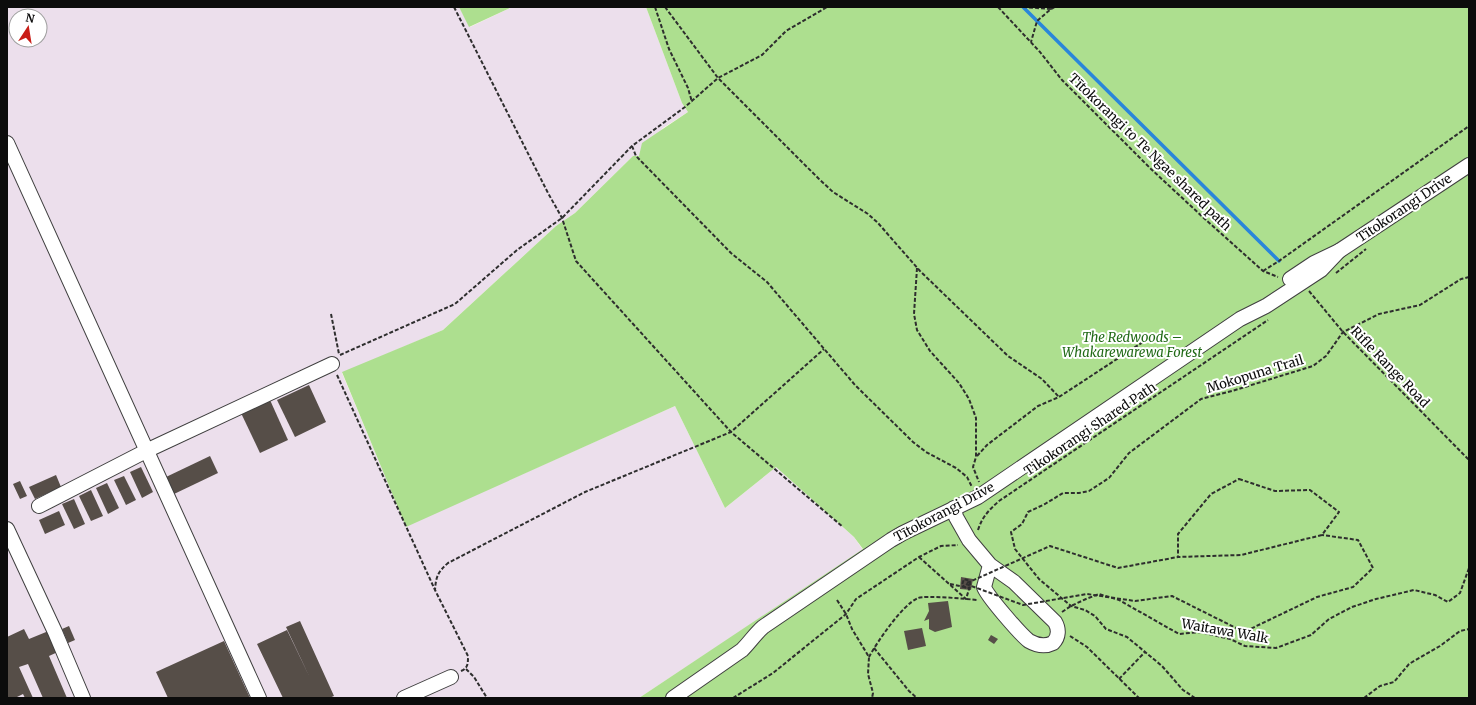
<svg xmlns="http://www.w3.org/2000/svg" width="1476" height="705" viewBox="0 0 1476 705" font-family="Merriweather,serif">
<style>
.industrial{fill:#ecdfec;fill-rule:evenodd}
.forest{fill:#addf8f}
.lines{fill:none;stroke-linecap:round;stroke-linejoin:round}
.stream{stroke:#2a86da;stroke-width:3.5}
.building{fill:#564e48}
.minor-casing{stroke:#3f3f3f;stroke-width:16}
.path{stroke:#2e2e2e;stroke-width:2;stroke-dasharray:4 2;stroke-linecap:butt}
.minor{stroke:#fff;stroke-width:14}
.path-bridge{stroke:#2e2e2e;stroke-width:2;stroke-dasharray:4 2;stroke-linecap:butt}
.labels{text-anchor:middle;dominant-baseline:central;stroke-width:4;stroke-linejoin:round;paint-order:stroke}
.street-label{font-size:13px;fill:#0c0c0c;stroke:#fff}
.park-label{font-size:13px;font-style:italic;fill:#216a17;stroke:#fff}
</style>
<rect width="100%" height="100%" fill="#fffdeb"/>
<path class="industrial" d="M7,7H459L470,27L512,7H646L682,103L688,112L663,128L639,156H633L575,213L556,226L443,330L342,373L406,526L675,406L725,508L776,467L854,537L863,550L639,698H7ZM16,16H40V40H16Z"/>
<g class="forest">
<path d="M459,7H512L469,27Z"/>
<path d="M646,7H1469V698H639L863,549L854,537L776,467L725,508L675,406L406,527L342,372L443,330L556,226L575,213L633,156H639L642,143L688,112L682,103Z"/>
</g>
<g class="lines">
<path class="stream" d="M1023,7L1279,261"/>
</g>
<g class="building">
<path d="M309,385L326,422L295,437L277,400Z"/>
<path d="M270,400L288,440L260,453L241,413Z"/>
<path d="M210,456L218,473L174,494L166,477Z"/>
<path d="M141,467L153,492L142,498L130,472Z"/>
<path d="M56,475L61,487L35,499L29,487Z"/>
<path d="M124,476L136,500L126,505L114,480Z"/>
<path d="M20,481L27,496L20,499L13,484Z"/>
<path d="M107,483L119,508L108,514L96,488Z"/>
<path d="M91,490L103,516L91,521L79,496Z"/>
<path d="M74,499L85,524L74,529L62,504Z"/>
<path d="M59,511L65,525L45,534L39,520Z"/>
<path d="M961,577L973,579L971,590L960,589Z"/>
<path d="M948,601L952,627L935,632L929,629V619L924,621L929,611L928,603Z"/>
<path d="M300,621L334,696L329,698H283L257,644L287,630L310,678L286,627Z"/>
<path d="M69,626L75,640L68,643L62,629Z"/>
<path d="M922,628L926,646L908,650L904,631Z"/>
<path d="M24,629L29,639L51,630L60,651L49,656L67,698H43L28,664L19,667L33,698H25L23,694L15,698H7V637Z"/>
<path d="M991,635L998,639L994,644L988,640Z"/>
<path d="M224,641L250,698H168L156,672Z"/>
</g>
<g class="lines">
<g class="minor-casing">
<g id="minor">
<path d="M7,143L259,698"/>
<path d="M1290,279L1314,263L1339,251L1469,165"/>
<path d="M39,506L148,450L332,364"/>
<path d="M954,508L956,517L969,540L990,565L1014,582L1055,622C1059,629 1059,637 1053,643C1045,647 1036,645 1029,641C1021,635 987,596 984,587L990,565"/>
<path d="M7,529L55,632L83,698"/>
<path d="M404,698L451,677"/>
<path d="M673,698L742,650C750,642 755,634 763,627L891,540L903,533L978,497L1240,319L1266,306L1321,270L1339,251"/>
</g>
</g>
<g class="path">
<path d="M454,7L548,193L562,218L576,261L731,432L843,527"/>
<path d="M655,7L669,49L688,88L692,102"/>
<path d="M665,7L718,78L819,179L833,192L868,214L878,223L920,271L1008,356L1042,379L1059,397"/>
<path d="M998,7L1040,52L1062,80L1151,169L1206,220L1263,271L1278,277"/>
<path d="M1023,7L1051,9L1037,21L1031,42"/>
<path d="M1051,9L1055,7"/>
<path d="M632,146L636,156L731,253L767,282L855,385L913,442L926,452L956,468L967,477L972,487"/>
<path d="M917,268L914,314L917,330L930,351L959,383L969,399L976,418V457L973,467L979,482"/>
<path d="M1263,271L1279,261L1469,126"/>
<path d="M1336,273L1366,249"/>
<path d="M1309,291L1343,332L1469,460"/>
<path d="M331,314L339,354"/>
<path d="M340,355L455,304L517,250L562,218L632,146L685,107L718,78L762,55L786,31L827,7"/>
<path d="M337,375L435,590"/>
<path d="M977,456L987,445L1038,406L1059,397L1146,340"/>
<path d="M1239,479L1275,491L1310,490L1339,512L1322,535L1241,555L1178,557V534L1211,494Z"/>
<path d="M978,530C982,517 989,510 999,501L1268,320"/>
<path d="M919,557L966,599L970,586"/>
<path d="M950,584L969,588"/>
<path d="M837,600L846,614L852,629L869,657L868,674L873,693L872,698"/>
<path d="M1062,612L1071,606L1086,599L1099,594L1119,600L1179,634L1200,632L1230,639L1245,646L1276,648L1311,635L1329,619L1352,607L1376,599L1414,590L1435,595L1448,602L1460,593L1469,568"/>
<path d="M1070,636L1087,647L1139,698"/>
<path d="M874,648L909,691L917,698"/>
<path d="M869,657C877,642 903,604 918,598C926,595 967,599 977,600"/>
<path d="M466,669L474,677L487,698"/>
<path d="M461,671C468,668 468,664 468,656L435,590C436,576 438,572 448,563L585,492L731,432L824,349"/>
<path d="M1119,679L1145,652"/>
<path d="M733,698L773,673L846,614L856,599L919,557L941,546L958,545"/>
<path d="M1195,698L1183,690L1162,666L1127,637L1106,629L1095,616L1085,610L1071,606L1039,579L1015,549L1011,532L1022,524L1028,512L1045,504L1063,493H1079L1089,491L1109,478L1129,453L1201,399L1232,391L1313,366L1326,356L1343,332L1379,314L1420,305L1461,279L1469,277"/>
<path d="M1364,698L1380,686L1394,682L1409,664L1440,646L1460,631L1469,629"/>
</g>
<use href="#minor" class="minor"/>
<g class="path-bridge">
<path d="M967,583L1050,546L1118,568L1178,557"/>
<path d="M966,584L1023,605L1087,594L1135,601L1172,596L1244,632L1317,597L1353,587L1373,568L1358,540L1322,535"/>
<path d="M966,588L962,585L964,579L970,581V586"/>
</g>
</g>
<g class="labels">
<g class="street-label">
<text transform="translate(1150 152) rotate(44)">Tītokorangi to Te Ngae shared path</text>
<text transform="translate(1404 208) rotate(-34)">Tītokorangi Drive</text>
<text transform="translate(1390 367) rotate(46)">Rifle Range Road</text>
<text transform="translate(1255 374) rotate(-17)">Mokopuna Trail</text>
<text transform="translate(1090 429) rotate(-34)">Tikokorangi Shared Path</text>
<text transform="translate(944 512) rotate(-28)">Tītokorangi Drive</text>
<text transform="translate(1225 631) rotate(10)">Waitawa Walk</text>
</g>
<g class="park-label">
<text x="1132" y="337">The Redwoods –<tspan x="1132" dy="15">Whakarewarewa Forest</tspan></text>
</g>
</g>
<rect width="1476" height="705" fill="none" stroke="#0c0c0c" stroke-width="16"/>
<g transform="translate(28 28) rotate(12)"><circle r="19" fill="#ffffff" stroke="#9e9e9e"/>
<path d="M0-3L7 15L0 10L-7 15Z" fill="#c91d17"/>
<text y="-6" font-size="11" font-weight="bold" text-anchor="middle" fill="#0c0c0c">N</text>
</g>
</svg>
